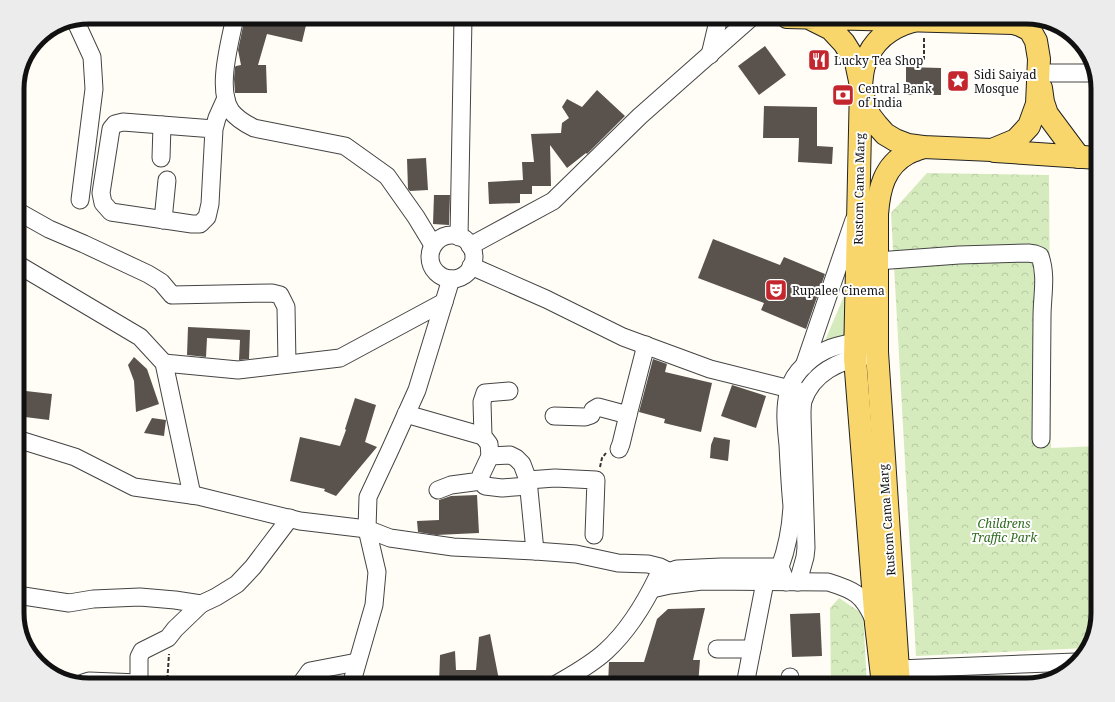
<svg xmlns="http://www.w3.org/2000/svg" width="1115" height="702" viewBox="0 0 1115 702" font-family="'Noto Serif',serif">
<style>
.grass{fill:#d5ebbd}
.park{fill:url(#park-crowns)}
.building{fill:#5a524d}
.lines{fill:none;stroke-linecap:round;stroke-linejoin:round}
.minor-casing{stroke:#444;stroke-width:19}
.major-casing{stroke:#222;stroke-width:24}
.path{stroke:#333;stroke-width:2;stroke-dasharray:4 2;stroke-linecap:butt}
.minor{stroke:#fff;stroke-width:17}
.major{stroke:#f9d66b;stroke-width:22}
.labels{text-anchor:middle;dominant-baseline:central;stroke-width:4;stroke-linejoin:round;paint-order:stroke}
.poi-label{font-size:12px;fill:#111;stroke:#fff;text-anchor:start}
.street-label{font-size:12px;fill:#111;stroke:#fff}
.park-label{font-size:12px;font-style:italic;fill:#2f6b1f;stroke:#fff}
.rim{fill:none;stroke:#111;stroke-width:5}
</style>
<defs>
<pattern id="park-crowns" width="20" height="18" patternUnits="userSpaceOnUse"><rect width="20" height="18" fill="#d5ebbd"/><path d="M2 6a3 3 0 1 1 6 0M12 15a3 3 0 1 1 6 0" fill="none" stroke="#b6c8a1"/></pattern>
</defs>
<rect width="100%" height="100%" fill="#fffdf5"/>
<path class="grass" d="M848,287L846,338L820,352Z"/>
<g class="park">
<path d="M927,173L1049,175L1051,448L1098,446V613L1087,648L916,656L891,213Z"/>
<path d="M839,598L863,614L867,685H831L830,608Z"/>
</g>
<g class="building">
<path d="M245,17H308L302,42L267,34L258,65H266L267,93H235L234,79L235,67L236,66L241,65L238,50Z"/>
<path d="M765,46L786,75L759,95L738,66Z"/>
<path d="M906,67L941,68V95H906Z"/>
<path d="M597,90L625,116L587,154L586,153L567,168L550,145L551,186H532V194H520V203L489,204L488,182L523,180L522,162H534L531,134L561,133L562,123L569,118L562,107L567,99L582,107Z"/>
<path d="M764,106L817,107V146L833,147L832,164L798,162L799,138H763Z"/>
<path d="M426,158L428,190L410,191L408,189L407,159Z"/>
<path d="M434,195H450L449,225L433,224Z"/>
<path d="M713,239L780,265L784,257L825,274L806,329L761,310L764,303L698,278Z"/>
<path d="M188,327L250,330L249,359L239,360L240,340L207,338L206,357L187,355Z"/>
<path d="M134,357L147,369L159,404L136,412L134,381L128,365Z"/>
<path d="M653,359L667,364L665,372L712,383L701,432L664,423L665,419L639,412Z"/>
<path d="M732,385L766,396L756,428L721,416Z"/>
<path d="M17,390L52,394L49,420L17,416Z"/>
<path d="M355,398L376,405L365,442L377,447L336,496L324,491L325,489L290,481L300,437L340,446L346,430L345,429Z"/>
<path d="M152,418L166,420L164,436L144,433Z"/>
<path d="M714,437L730,440L728,461L710,458L711,445Z"/>
<path d="M477,495L479,533L436,535L418,532L417,521L439,520V500L451,496Z"/>
<path d="M705,608L693,660H700L698,685H608L609,662H644L657,619L668,609Z"/>
<path d="M820,613L822,656L792,657L790,614Z"/>
<path d="M490,634L500,685H439L440,655L455,651L456,670H476L479,637Z"/>
</g>
<g class="lines">
<g class="minor-casing">
<g id="minor">
<path d="M235,17C230,42 216,90 231,111C237,119 246,124 254,128L345,146L387,176L416,217L433,245"/>
<path d="M75,20L92,57L94,89L80,200"/>
<path d="M710,55L719,17"/>
<path d="M1039,73H1094"/>
<path d="M214,129L123,122L115,124L111,129L101,193L103,203L111,212L192,224H200L207,217L210,204L214,129L217,118L226,98"/>
<path d="M161,158L162,125"/>
<path d="M17,211L49,229L84,244L148,274L161,282L172,295L272,293L280,295L286,307L287,364"/>
<path d="M163,220L167,180"/>
<circle cx="452" cy="257" r="22"/>
<path d="M459,237L463,17"/>
<path d="M470,246L553,201L640,116L752,17"/>
<path d="M877,261L959,255L1028,253L1035,254L1040,256C1047,276 1042,296 1042,317C1042,357 1041,398 1041,439"/>
<path d="M17,264L140,337L164,363L192,495"/>
<path d="M471,266L546,299L623,337L710,369L806,393"/>
<path d="M164,363L238,370L340,358L444,302"/>
<path d="M804,366L854,220"/>
<path d="M406,414L483,436"/>
<path d="M554,416L585,417L591,415L593,410L598,407L628,415L646,345"/>
<path d="M17,439L75,457L134,487L198,496L300,521L367,529L390,538L453,547L535,551L576,554L618,563L648,564L660,567L670,572"/>
<path d="M619,449L621,444L628,415"/>
<path d="M490,456L489,444L483,436L482,402L485,393L509,391"/>
<path d="M528,480L555,478L596,480L594,535"/>
<path d="M481,481L485,486L502,488L528,486"/>
<path d="M438,490L451,485L481,481V475L490,456L510,455L516,458L522,464L528,480L535,551"/>
<path d="M786,582L780,567C787,548 791,526 792,506C790,486 789,465 788,445C786,426 784,408 789,390C793,372 814,354 831,348C842,344 855,342 867,340"/>
<path d="M798,582L805,557L806,548L802,416C802,411 802,406 803,401C812,373 840,360 866,356"/>
<path d="M652,589L670,585L702,581L828,582C854,590 863,594 874,620"/>
<path d="M17,595L69,603L93,599L140,597L175,600L201,604L216,597L237,584L253,567L290,518"/>
<path d="M717,649H752"/>
<path d="M898,669L1076,662"/>
<path d="M790,677V685"/>
<path d="M83,683L89,681L139,683V685"/>
<path d="M139,683V657L142,651L168,638L175,629L201,604"/>
<path d="M300,685L310,671L357,662"/>
<path d="M351,685L374,605L377,572L367,529L368,497L390,450L417,390L451,279"/>
<path d="M555,685C572,675 591,665 606,651C628,631 645,603 658,576L677,569L721,567H780"/>
<path d="M745,685L765,582"/>
</g>
</g>
<g class="major-casing">
<g id="major">
<path d="M787,17L1013,23L1020,25L1030,30L1036,41L1039,59L1037,104L1029,126L1016,140L992,150L923,147L908,145L895,140L885,134L877,125L870,116L865,105L856,62L844,43L831,29L809,18"/>
<path d="M1041,88L1043,102L1047,114L1079,157"/>
<path d="M995,151L1098,158"/>
<path d="M883,685L876,624L855,358L861,85C862,78 862,70 865,63C873,40 891,27 913,21"/>
<path d="M899,685L877,352V214C879,189 884,166 908,153C912,151 918,149 923,147"/>
</g>
</g>
<g class="path">
<path d="M924,60V38"/>
<path d="M600,467L602,458L606,453"/>
<path d="M167,685L169,654"/>
</g>
<use href="#minor" class="minor"/>
<use href="#major" class="major"/>
</g>
<defs>
<g id="restaurant-square" transform="scale(1.15)"><rect x="-9" y="-9" width="18" height="18" rx="4" fill="#c4262e" stroke="#fff"/><path d="M-5-6h1v4h1v-4h1v4h1v-4h1v5L-1.5 .5V6h-2V.5L-5-1ZM5-6V6H3V1.5H1.5Q1.5-4 5-6Z" fill="#fff"/></g>
<g id="sight-square" transform="scale(1.15)"><rect x="-9" y="-9" width="18" height="18" rx="4" fill="#c4262e" stroke="#fff"/><path d="M0-6L1.8-2.2L6-1.7L2.9 1.2L3.7 5.4L0 3.3L-3.7 5.4L-2.9 1.2L-6-1.7L-1.8-2.2Z" fill="#fff"/></g>
<g id="bank-square" transform="scale(1.15)"><rect x="-9" y="-9" width="18" height="18" rx="4" fill="#c4262e" stroke="#fff"/><path d="M-6-4H6V4H-6ZM0-2.3a2.3 2.3 0 1 0 0 4.6a2.3 2.3 0 1 0 0-4.6Z" fill="#fff"/></g>
<g id="theatre-square" transform="scale(1.15)"><rect x="-9" y="-9" width="18" height="18" rx="4" fill="#c4262e" stroke="#fff"/><path d="M-5-5.5Q0-4 5-5.5V0Q5 5 0 6Q-5 5-5 0ZM-3.3-2.5H-1v1.5H-3.3ZM1-2.5H3.3v1.5H1ZM-2.8 1Q0 5.5 2.8 1Z" fill="#fff"/></g>
</defs>
<g fill-rule="evenodd">
<use href="#restaurant-square" x="819" y="60"/>
<use href="#sight-square" x="958" y="81"/>
<use href="#bank-square" x="843" y="95"/>
<use href="#theatre-square" x="776" y="290"/>
</g>
<g class="labels">
<g class="poi-label">
<text x="834" y="60">Lucky Tea Shop</text>
<text x="974" y="74">Sidi Saiyad<tspan x="974" dy="14">Mosque</tspan></text>
<text x="858" y="88">Central Bank<tspan x="858" dy="14">of India</tspan></text>
<text x="792" y="290">Rupalee Cinema</text>
</g>
<g class="street-label">
<text transform="translate(859 189) rotate(-89)">Rustom Cama Marg</text>
<text transform="translate(887 520) rotate(-94)">Rustom Cama Marg</text>
</g>
<g class="park-label">
<text x="1004" y="523">Childrens<tspan x="1004" dy="14">Traffic Park</tspan></text>
</g>
</g>
<path d="M0 0H1115V702H0ZM89 24H1026A65 65 0 0 1 1091 89V613A65 65 0 0 1 1026 678H89A65 65 0 0 1 24 613V89A65 65 0 0 1 89 24Z" fill="#ececec" fill-rule="evenodd"/>
<path class="rim" d="M89 24H1026A65 65 0 0 1 1091 89V613A65 65 0 0 1 1026 678H89A65 65 0 0 1 24 613V89A65 65 0 0 1 89 24Z"/>
</svg>
